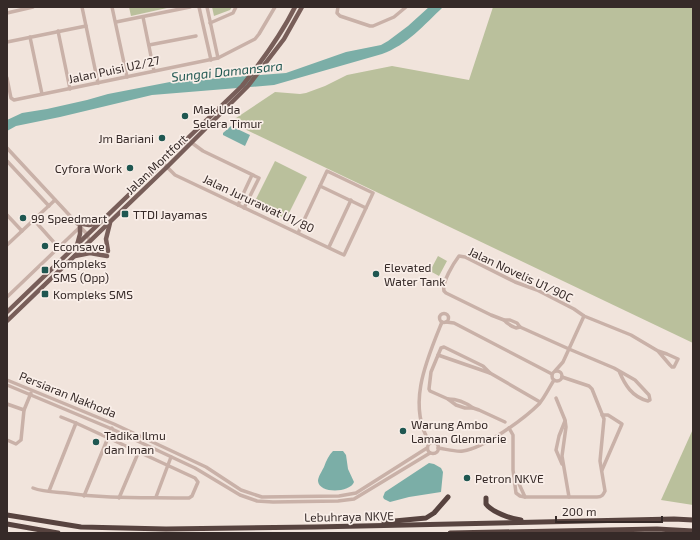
<svg xmlns="http://www.w3.org/2000/svg" width="700" height="540" viewBox="0 0 700 540" font-family="'Exo 2',sans-serif">
<style>
.green{fill:#bac09c}
.water{fill:#7baea7}
.lines{fill:none;stroke-linecap:round;stroke-linejoin:round}
.minor{stroke:#c9b1a8;stroke-width:3.5}
.major{stroke:#785e59;stroke-width:4.5}
.highway{stroke:#57433f;stroke-width:5}
.poi-dot{fill:#1f5751;stroke:#f9eee8;stroke-width:1.5}
.labels{text-anchor:middle;dominant-baseline:central;stroke-width:3.5;stroke-linejoin:round;paint-order:stroke}
.street-label{font-size:12px;fill:#362a28;stroke:#f9eee8}
.poi-label{font-size:12px;fill:#362a28;stroke:#f9eee8;text-anchor:start}
.water-label{font-size:13px;font-style:italic;fill:#1f5751;stroke:#f9eee8}
</style>
<rect width="100%" height="100%" fill="#f1e4dc"/>
<g class="green">
<path d="M129,7H167V8L131,16Z"/>
<path d="M212,7H232L230,10L214,16Z"/>
<path d="M493,7H693V343L230,122L275,92L300,94L306,93L325,86L347,75L392,66L469,80Z"/>
<path d="M275,161L307,177L286,219L254,203Z"/>
<path d="M438,256L447,261L439,276L430,271Z"/>
<path d="M693,429V505L661,500Z"/>
</g>
<g class="water">
<path d="M429,7H443C424,25 407,45 382,54L274,85L152,95L60,117L16,126L7,131V120L22,113L47,109L87,100L108,94L170,82L286,73L346,52L381,45L388,41L408,26Z"/>
<path d="M231,126L250,135L245,146L223,135V133Z"/>
<path d="M333,451H343L346,455L348,469L354,482C350,493 319,494 318,481C318,477 322,471 324,467C326,461 329,455 333,451Z"/>
<path d="M429,463L434,464L441,468L443,472L441,492L409,497L390,502L384,499L383,497L385,492Z"/>
</g>
<g class="lines">
<g class="minor">
<path d="M82,7L98,83"/>
<path d="M112,7L127,77"/>
<path d="M199,7L211,60"/>
<path d="M207,7L218,58"/>
<path d="M338,7L337,13L340,16L370,26H373L394,17L406,7"/>
<path d="M7,13L33,7"/>
<path d="M143,17L154,71"/>
<path d="M116,22L190,7"/>
<path d="M210,23L233,13L236,7"/>
<path d="M58,31L70,89"/>
<path d="M30,37L42,94"/>
<path d="M7,42L86,26"/>
<path d="M149,45L196,36"/>
<path d="M7,78L11,98L14,100L218,58L255,39L259,34L275,7"/>
<path d="M192,143L203,151L259,178L244,208"/>
<path d="M7,148L86,233L90,241"/>
<path d="M7,161L49,206"/>
<path d="M162,162L175,175L344,255L373,193L327,171L298,233"/>
<path d="M320,186L366,208"/>
<path d="M238,205L252,175"/>
<path d="M7,215L22,231"/>
<path d="M34,220L59,248"/>
<path d="M7,245L55,200"/>
<path d="M329,247L351,200"/>
<path d="M7,297L80,227"/>
<circle cx="444" cy="318" r="4.5"/>
<path d="M504,320C507,324 511,326 516,328L520,327"/>
<path d="M446,322L454,323L552,374"/>
<path d="M438,355L490,373L540,402"/>
<circle cx="557" cy="376" r="5"/>
<path d="M555,371L563,362L584,316"/>
<path d="M619,371C625,385 632,397 648,401L650,400L649,395L635,380L614,368L569,349L520,327L517,323L510,320H504L491,315L446,293L444,291C442,282 453,264 459,256L465,257L515,282L537,290L574,309L584,316L631,335L658,351L670,365L672,367H674L678,359L667,354L658,351"/>
<path d="M490,373L483,366L444,347L441,348L431,372L429,389L430,391L448,399L456,405L465,408H473L479,410L505,422"/>
<path d="M7,380L114,424L206,467L241,490L262,497L339,496L356,493L427,448"/>
<path d="M7,385L112,429L195,468L240,495L257,501L273,502L338,501L354,499L430,453"/>
<path d="M556,398L565,420L566,427L562,456L569,497"/>
<path d="M448,399C457,399 465,402 473,408"/>
<path d="M7,404L24,410"/>
<path d="M509,428L513,435V470L516,493L520,496L525,497H597C602,497 603,495 605,491L600,461L604,419L592,389L589,386L562,377"/>
<path d="M7,440L16,444L21,440L24,410L31,393"/>
<circle cx="433" cy="448" r="5.5"/>
<path d="M430,443C406,405 427,359 442,322"/>
<path d="M438,448C446,449 455,452 463,451C484,448 524,419 539,404C545,397 549,388 554,380"/>
<path d="M562,464L556,450L559,436L565,421"/>
<path d="M602,470L622,424L608,415H602"/>
<path d="M515,475L525,497"/>
<path d="M33,488C43,492 55,492 66,493C107,499 148,497 189,498L192,496L198,482L195,478L76,423L61,417"/>
<path d="M49,491L76,423"/>
<path d="M84,496L112,428"/>
<path d="M156,497L171,457"/>
<path d="M119,498L139,451"/>
</g>
<g class="major">
<path d="M77,223L89,225L99,223"/>
<path d="M77,245L80,234V227"/>
<path d="M108,251L106,239L110,223"/>
<path d="M75,256L90,253L107,256"/>
<path d="M7,312L242,86C262,61 281,35 295,7"/>
<path d="M7,321L167,167L248,86L284,39L302,7"/>
</g>
<g class="highway">
<path d="M486,498V504C492,512 511,519 521,520"/>
<path d="M7,515L81,527L166,529L315,527L674,519L693,520"/>
<path d="M384,522L426,518L434,513L448,497"/>
<path d="M7,524L58,533"/>
<path d="M450,533L657,529L693,531"/>
</g>
</g>
<g class="poi-dot">
<circle cx="185" cy="116" r="4"/>
<circle cx="162" cy="138" r="4"/>
<circle cx="130" cy="168" r="4"/>
<rect x="121" y="210" width="8" height="8" rx="2"/>
<circle cx="23" cy="218" r="4"/>
<circle cx="45" cy="246" r="4"/>
<rect x="41" y="266" width="8" height="8" rx="2"/>
<circle cx="376" cy="274" r="4"/>
<rect x="41" y="290" width="8" height="8" rx="2"/>
<circle cx="403" cy="431" r="4"/>
<circle cx="96" cy="442" r="4"/>
<circle cx="467" cy="478" r="4"/>
</g>
<g class="labels">
<g class="street-label">
<text transform="translate(114 69) rotate(-12)">Jalan Puisi U2/27</text>
<text transform="translate(156 164) rotate(-44)">Jalan Montfort</text>
<text transform="translate(259 203) rotate(25)">Jalan Jururawat U1/80</text>
<text transform="translate(521 274) rotate(25)">Jalan Novelis U1/90C</text>
<text transform="translate(68 394) rotate(22)">Persiaran Nakhoda</text>
<text transform="translate(349 516) rotate(-1)">Lebuhraya NKVE</text>
</g>
<g class="poi-label">
<text x="193" y="109">Mak Uda<tspan x="193" dy="14">Selera Timur</tspan></text>
<text x="154" y="138" text-anchor="end">Jm Bariani</text>
<text x="122" y="168" text-anchor="end">Cyfora Work</text>
<text x="133" y="214">TTDI Jayamas</text>
<text x="31" y="218">99 Speedmart</text>
<text x="53" y="246">Econsave</text>
<text x="53" y="263">Kompleks<tspan x="53" dy="14">SMS (Opp)</tspan></text>
<text x="384" y="267">Elevated<tspan x="384" dy="14">Water Tank</tspan></text>
<text x="53" y="294">Kompleks SMS</text>
<text x="411" y="424">Warung Ambo<tspan x="411" dy="14">Laman Glenmarie</tspan></text>
<text x="104" y="435">Tadika Ilmu<tspan x="104" dy="14">dan Iman</tspan></text>
<text x="475" y="478">Petron NKVE</text>
</g>
<g class="water-label">
<text transform="translate(227 71) rotate(-6)">Sungai Damansara</text>
</g>
</g>
<rect width="700" height="540" fill="none" stroke="#362a28" stroke-width="16"/>
<path d="M556 516v6h106v-6" fill="none" stroke="#362a28" stroke-width="2"/>
<text x="562" y="516" font-size="12" fill="#362a28" stroke="#f9eee8" stroke-width="3" paint-order="stroke">200 m</text>
</svg>
